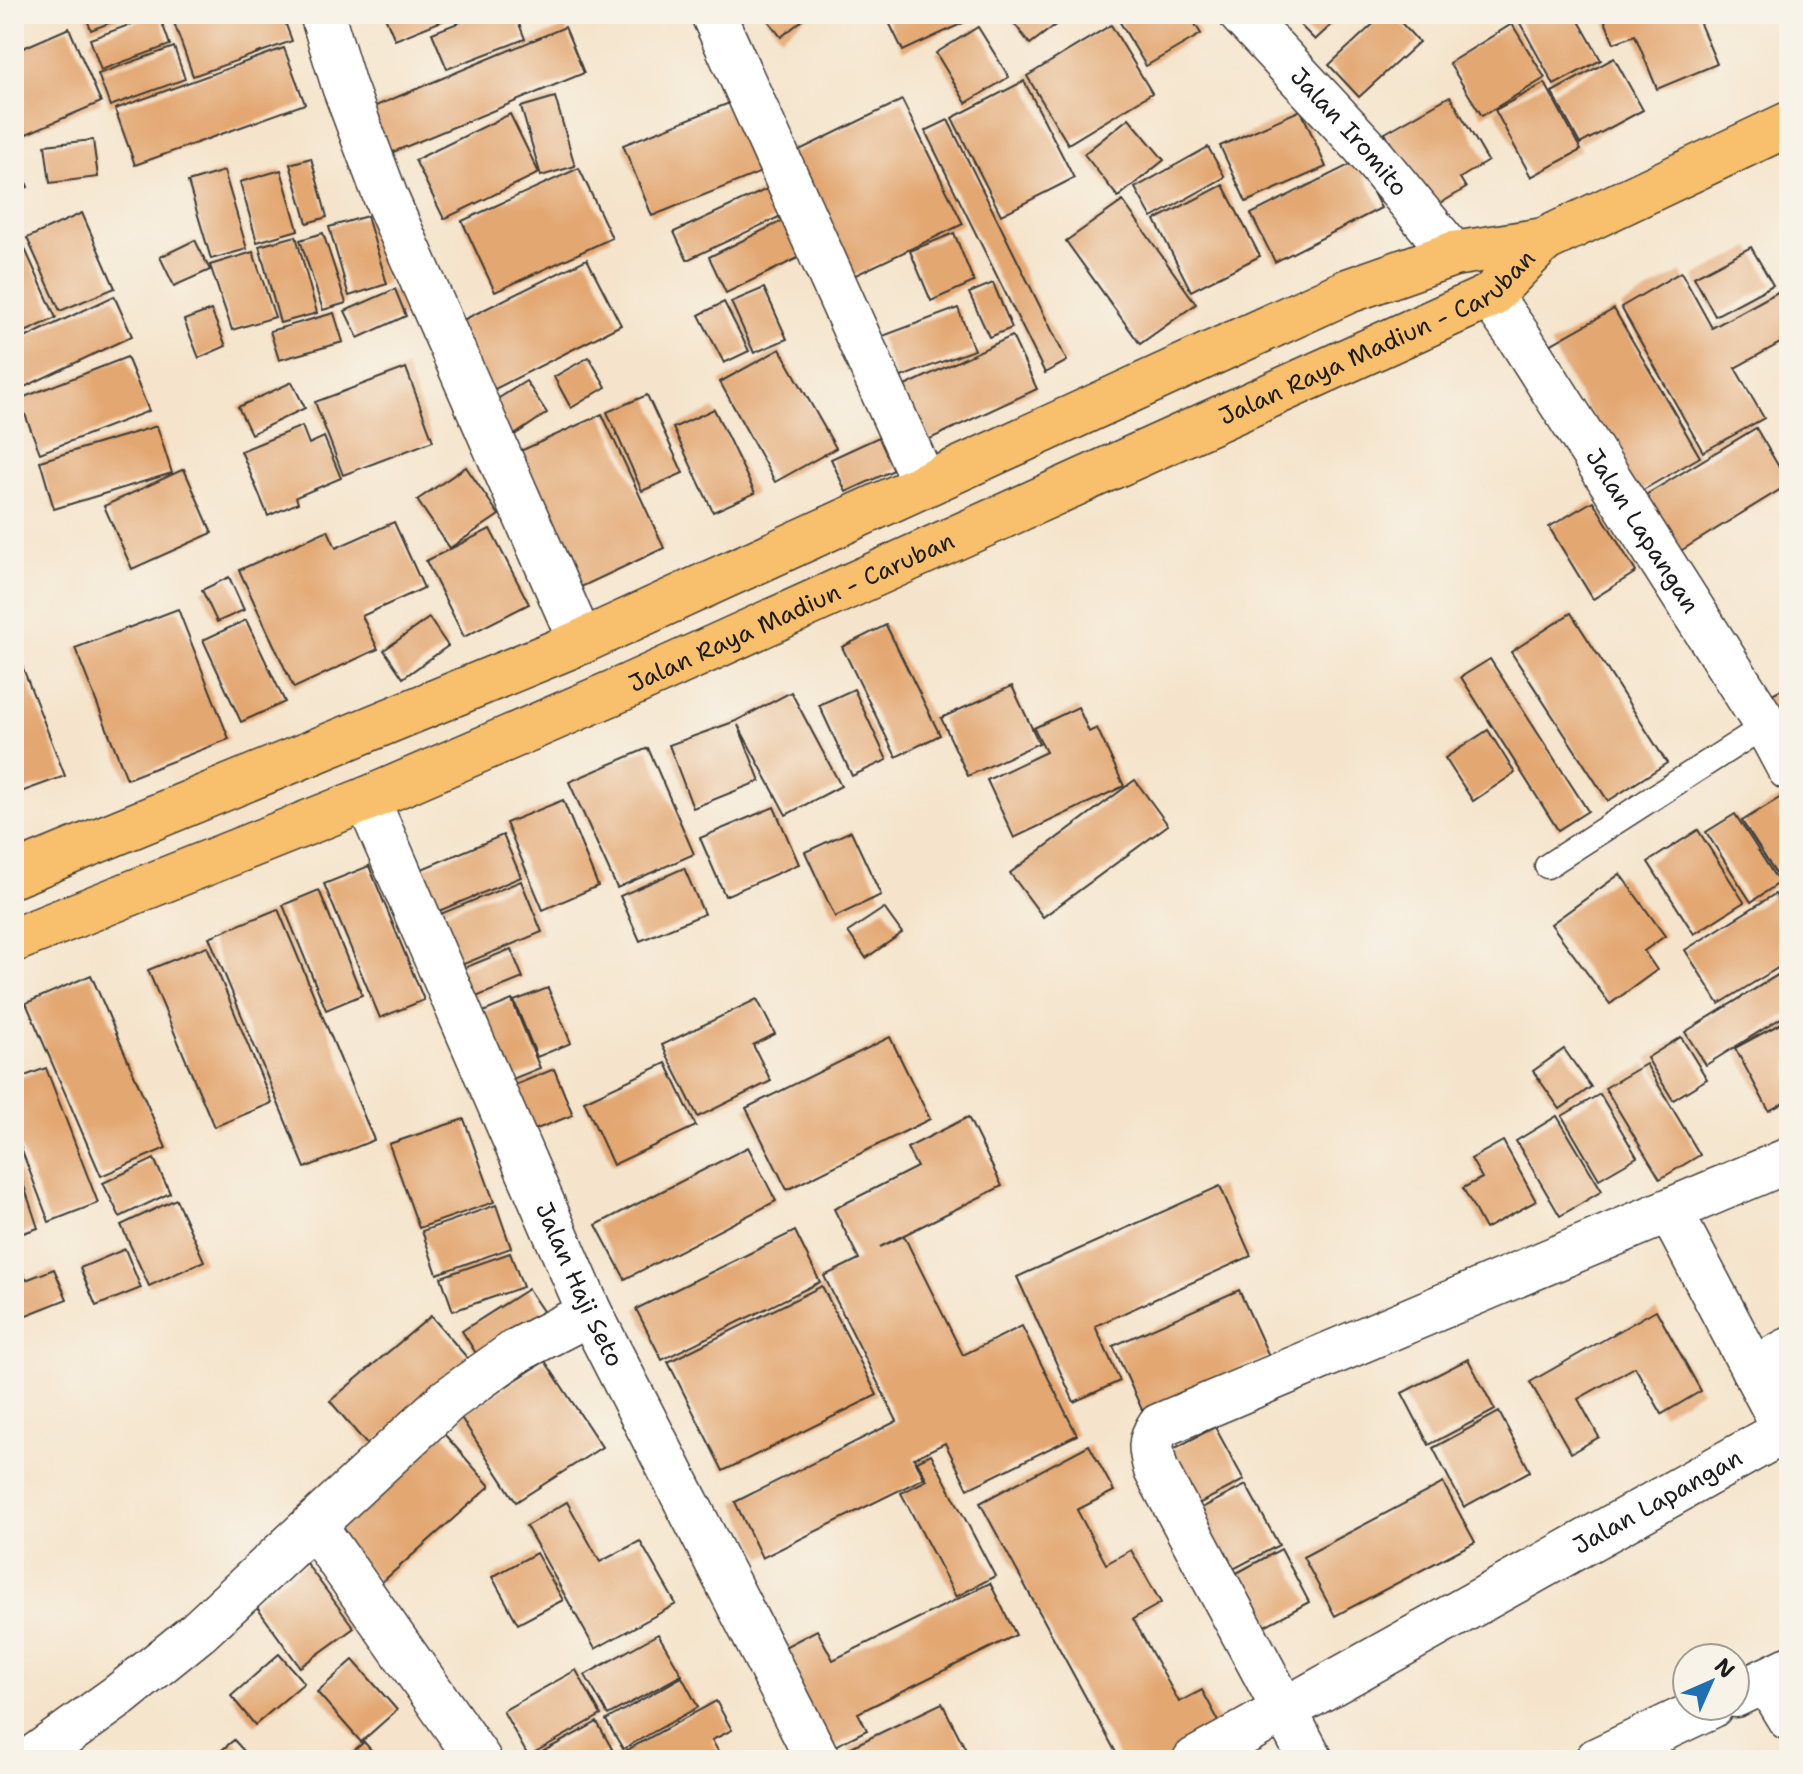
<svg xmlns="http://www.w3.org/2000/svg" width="1803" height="1774" viewBox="0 0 1803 1774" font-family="'Shantell Sans',sans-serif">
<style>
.building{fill:#e3a772}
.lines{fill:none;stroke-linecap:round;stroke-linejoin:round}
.lane-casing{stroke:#3d3a36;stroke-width:27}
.street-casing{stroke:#3d3a36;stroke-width:47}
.highway-casing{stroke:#3d3a36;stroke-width:47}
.lane{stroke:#fff;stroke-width:24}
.street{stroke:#fff;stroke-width:44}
.highway{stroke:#f8bf6c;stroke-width:44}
.labels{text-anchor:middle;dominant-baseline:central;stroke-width:6;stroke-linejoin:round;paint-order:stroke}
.street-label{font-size:24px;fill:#1c1c1c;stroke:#f7f3e8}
</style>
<rect width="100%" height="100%" fill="#f7f3e8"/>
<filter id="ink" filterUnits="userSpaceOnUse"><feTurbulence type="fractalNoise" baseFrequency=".0125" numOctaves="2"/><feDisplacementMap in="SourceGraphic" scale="16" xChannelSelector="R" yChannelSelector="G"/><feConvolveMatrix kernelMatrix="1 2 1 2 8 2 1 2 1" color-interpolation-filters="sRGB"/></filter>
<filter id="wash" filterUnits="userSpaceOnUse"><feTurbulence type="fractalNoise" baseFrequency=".006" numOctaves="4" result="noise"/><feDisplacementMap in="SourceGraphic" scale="32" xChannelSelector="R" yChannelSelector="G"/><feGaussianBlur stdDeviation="1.8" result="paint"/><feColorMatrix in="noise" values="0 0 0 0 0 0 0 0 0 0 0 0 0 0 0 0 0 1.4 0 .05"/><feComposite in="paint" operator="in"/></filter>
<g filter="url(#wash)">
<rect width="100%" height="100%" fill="#f5e4cb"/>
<g id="blocks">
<g class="building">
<path d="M85,14H133L91,30Z"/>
<path d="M159,14L170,45L101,70L90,39Z"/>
<path d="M171,14H282L292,41L193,76Z"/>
<path d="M384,14H459L395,40Z"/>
<path d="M481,14H515L525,39L447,69L432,33Z"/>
<path d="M763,14H810L781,37Z"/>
<path d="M885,14H975L976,17L903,51Z"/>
<path d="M1007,14H1070L1030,44Z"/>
<path d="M1126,14H1189L1201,34L1146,66L1118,19Z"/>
<path d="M1289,14H1343L1315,40Z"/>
<path d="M1384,14H1393L1419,42L1359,97L1329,65Z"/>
<path d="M1515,14H1575L1601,60L1554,85Z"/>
<path d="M1602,14H1696L1717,64L1657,89L1635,35L1614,43Z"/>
<path d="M1512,24L1545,78L1482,116L1449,63Z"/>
<path d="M1111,25L1152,93L1068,144L1027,76Z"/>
<path d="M565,27L584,73L386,155L366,110Z"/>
<path d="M978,27L1009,77L966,103L936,53Z"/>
<path d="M69,28L101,102L17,138L14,52Z"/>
<path d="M174,47L185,79L110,106L98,74Z"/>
<path d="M284,48L305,104L135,165L115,109Z"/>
<path d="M1614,58L1643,110L1580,144L1552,92Z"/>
<path d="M1024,81L1074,178L1001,215L952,118Z"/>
<path d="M1545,83L1581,150L1531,177L1495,110Z"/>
<path d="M747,96L776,166L652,216L623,145Z"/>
<path d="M1450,96L1488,161L1460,178L1466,188L1429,210L1385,133Z"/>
<path d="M555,97L575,166L541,176L521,107Z"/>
<path d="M902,100L963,224L841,282L781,159Z"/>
<path d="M1301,110L1326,167L1246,202L1220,146Z"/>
<path d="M510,114L539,173L444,219L415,160Z"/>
<path d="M1129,118L1164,160L1118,197L1084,154Z"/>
<path d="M948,120L1067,361L1045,373L925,131Z"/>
<path d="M93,140L98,177L50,183L45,145Z"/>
<path d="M1208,147L1225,177L1152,218L1135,188Z"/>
<path d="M14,154L28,187L14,193Z"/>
<path d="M311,158L327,217L307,223L290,164Z"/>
<path d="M1357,161L1381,208L1275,262L1251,214Z"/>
<path d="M579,168L612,238L495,292L462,221Z"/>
<path d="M281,170L298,230L257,242L240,182Z"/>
<path d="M224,171L247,249L211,259L188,182Z"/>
<path d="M1223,185L1260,256L1191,291L1155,220Z"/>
<path d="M767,189L781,216L687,260L674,232Z"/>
<path d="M1123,201L1196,304L1140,344L1066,241Z"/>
<path d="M82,213L115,288L60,311L27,238Z"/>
<path d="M367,216L387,284L349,296L329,227Z"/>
<path d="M786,219L804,255L726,293L709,257Z"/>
<path d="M323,233L346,303L323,310L300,240Z"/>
<path d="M954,233L974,282L931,301L910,251Z"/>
<path d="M296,236L317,313L280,323L259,246Z"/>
<path d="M21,240L56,318L14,337V243Z"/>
<path d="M195,240L210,270L174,286L160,257Z"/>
<path d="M1751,247L1773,285L1715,316L1694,277Z"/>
<path d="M253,252L275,317L232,330L210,265Z"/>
<path d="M587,259L621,325L489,392L455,324Z"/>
<path d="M1681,272L1712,328L1787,287L1789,291V338L1735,368L1764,418L1703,452L1621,307Z"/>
<path d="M993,283L1012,328L989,337L969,293Z"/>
<path d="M764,288L787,339L754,353L731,302Z"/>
<path d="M395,289L406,316L358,338L345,311Z"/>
<path d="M114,296L132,336L14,392V343Z"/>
<path d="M724,302L749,351L724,363L699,315Z"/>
<path d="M958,308L974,350L896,379L880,337Z"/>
<path d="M1614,309L1700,457L1636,494L1550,345Z"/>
<path d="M211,310L226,346L199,358L184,320Z"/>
<path d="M334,313L343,342L279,360L270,331Z"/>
<path d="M1012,336L1037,389L917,445L892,392Z"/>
<path d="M780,349L836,448L775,482L720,382Z"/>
<path d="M127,357L149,411L40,453L19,399Z"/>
<path d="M589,357L606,387L571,408L554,377Z"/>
<path d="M406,368L433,441L343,475L315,402Z"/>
<path d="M526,381L547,413L510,438L488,405Z"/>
<path d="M292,382L305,408L251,434L238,407Z"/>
<path d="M647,395L683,473L642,491L607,412Z"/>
<path d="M714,409L755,493L713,512L673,428Z"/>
<path d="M602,414L664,548L579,588L516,453Z"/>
<path d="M157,426L172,473L54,509L40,461Z"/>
<path d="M302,426L309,444L324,437L341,478L296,497L298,503L268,516L241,451Z"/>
<path d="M1756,428L1789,484L1674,555L1639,499Z"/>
<path d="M894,430L909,463L846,492L831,459Z"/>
<path d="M466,467L499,515L450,548L417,500Z"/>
<path d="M184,469L212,533L132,569L104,506Z"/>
<path d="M1593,501L1636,572L1593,599L1549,527Z"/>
<path d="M394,522L424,588L362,616L378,649L294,688L239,570L328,530L336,548Z"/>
<path d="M490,529L529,604L464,637L426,561Z"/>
<path d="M229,577L244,610L217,622L202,590Z"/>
<path d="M178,609L229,739L127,779L75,648Z"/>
<path d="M1571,613L1667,763L1608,801L1511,652Z"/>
<path d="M429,618L448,646L403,678L384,650Z"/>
<path d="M246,620L285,702L241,722L203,640Z"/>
<path d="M886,625L940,735L896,757L842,647Z"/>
<path d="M1490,659L1588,811L1558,830L1461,677Z"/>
<path d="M21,663L65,776L21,792L14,776V666Z"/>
<path d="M1789,685V718L1772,726L1759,701Z"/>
<path d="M1012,686L1039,743L968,776L941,718Z"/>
<path d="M854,689L887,760L852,776L819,705Z"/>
<path d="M791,692L841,786L786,815L738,725L760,781L693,808L669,745L736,721Z"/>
<path d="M1078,707L1089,732L1097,728L1124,786L1014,838L987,780L1046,752L1034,728Z"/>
<path d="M1488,730L1515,773L1473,801L1445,758Z"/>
<path d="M648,748L694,854L617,888L569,782Z"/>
<path d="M1135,780L1168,825L1043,917L1010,873Z"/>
<path d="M1781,797L1789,809V875L1780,880L1742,821Z"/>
<path d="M563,800L598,886L543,910L506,823Z"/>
<path d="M774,807L799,864L725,896L700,838Z"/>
<path d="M1735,814L1779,883L1751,902L1706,832Z"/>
<path d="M1698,830L1744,902L1694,934L1648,862Z"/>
<path d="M851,831L881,895L835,917L805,852Z"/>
<path d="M503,835L521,877L434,913L417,871Z"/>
<path d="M369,866L424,1000L380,1018L324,884Z"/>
<path d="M684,868L704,914L640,941L620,896Z"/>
<path d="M1620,874L1665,936L1644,951L1657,970L1610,1004L1551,924Z"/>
<path d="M521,881L542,932L459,966L438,915Z"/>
<path d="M319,890L362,995L326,1010L283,905Z"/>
<path d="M1775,894L1789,917V961L1719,1004L1685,950Z"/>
<path d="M884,908L902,933L866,958L848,932Z"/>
<path d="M278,909L374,1140L305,1168L209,937Z"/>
<path d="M207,946L272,1103L214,1127L148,970Z"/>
<path d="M511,949L523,978L471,999L459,970Z"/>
<path d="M1789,968V1013L1706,1065L1685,1032Z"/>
<path d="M91,975L166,1148L101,1176L26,1003Z"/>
<path d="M548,988L571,1043L537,1057L514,1001Z"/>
<path d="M757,999L775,1034L753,1045L771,1081L698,1117L662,1045Z"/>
<path d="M512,1000L540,1068L510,1080L483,1012Z"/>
<path d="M1789,1019V1100L1769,1111L1735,1048Z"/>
<path d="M890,1037L930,1119L787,1190L746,1108Z"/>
<path d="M1681,1037L1707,1079L1673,1100L1647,1058Z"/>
<path d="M1564,1049L1591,1087L1560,1109L1533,1071Z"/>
<path d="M666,1063L696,1126L613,1165L584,1101Z"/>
<path d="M1646,1064L1700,1155L1660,1179L1605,1088Z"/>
<path d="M46,1068L98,1203L49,1222L14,1130V1080Z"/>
<path d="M554,1069L573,1115L529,1132L510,1087Z"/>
<path d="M1600,1094L1637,1157L1599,1179L1562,1116Z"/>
<path d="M1557,1116L1602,1191L1560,1216L1516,1141Z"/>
<path d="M968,1117L1002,1186L880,1247L904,1236L963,1355L1022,1326L1077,1435L968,1489L945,1443L914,1458L924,1478L762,1558L735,1502L897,1421L824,1276L859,1259L834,1209L917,1167L907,1148Z"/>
<path d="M464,1119L494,1202L419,1228L389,1144Z"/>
<path d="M1503,1141L1536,1201L1485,1229L1463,1188L1482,1178L1471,1159Z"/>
<path d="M748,1147L776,1201L625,1279L596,1225Z"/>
<path d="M14,1156L38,1228L14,1236Z"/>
<path d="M154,1159L170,1193L120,1217L103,1183Z"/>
<path d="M1220,1186L1251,1256L1095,1326L1120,1381L1074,1402L1017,1277Z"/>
<path d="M176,1199L204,1261L149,1286L121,1225Z"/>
<path d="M496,1205L511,1248L437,1274L422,1231Z"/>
<path d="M795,1231L820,1282L662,1360L636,1309Z"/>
<path d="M125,1249L141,1288L96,1306L80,1268Z"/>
<path d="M14,1250L26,1280L54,1269L67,1299L14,1320Z"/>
<path d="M510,1253L523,1287L453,1311L441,1277Z"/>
<path d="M822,1286L877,1395L723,1471L668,1362Z"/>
<path d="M528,1289L551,1323L484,1366L462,1331Z"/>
<path d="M1239,1290L1269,1356L1143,1412L1113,1346Z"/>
<path d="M1656,1310L1701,1391L1662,1414L1635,1367L1578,1399L1599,1437L1571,1453L1530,1382Z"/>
<path d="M431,1316L470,1361L369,1447L330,1401Z"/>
<path d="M1468,1359L1495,1410L1429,1445L1402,1393Z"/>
<path d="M545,1361L602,1447L516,1502L460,1416Z"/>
<path d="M1499,1412L1530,1471L1464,1507L1433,1448Z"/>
<path d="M438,1427L490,1486L381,1583L328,1524Z"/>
<path d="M1215,1427L1244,1480L1187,1510L1160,1456Z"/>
<path d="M1089,1445L1114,1491L1077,1510L1106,1564L1131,1550L1161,1603L1133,1619L1179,1702L1202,1690L1228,1738L1187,1760H1120L980,1503Z"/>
<path d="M931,1454L995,1576L956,1597L901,1493L927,1480L917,1461Z"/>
<path d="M1443,1483L1475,1542L1335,1616L1303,1557Z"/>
<path d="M1246,1485L1279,1545L1222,1575L1190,1514Z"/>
<path d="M567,1502L600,1562L640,1541L676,1604L595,1649L526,1526Z"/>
<path d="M1281,1549L1309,1602L1252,1633L1224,1580Z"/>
<path d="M536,1553L563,1600L518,1624L492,1577Z"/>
<path d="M306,1563L354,1628L300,1667L253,1602Z"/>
<path d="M990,1583L1016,1635L858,1713L867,1730L825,1751L775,1652L817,1630L833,1660Z"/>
<path d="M658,1634L682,1675L608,1715L585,1675Z"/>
<path d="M279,1654L304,1683L255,1725L231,1696Z"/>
<path d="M353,1660L397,1710L361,1742L317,1692Z"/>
<path d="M576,1670L601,1715L528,1756L503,1711Z"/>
<path d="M682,1677L698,1707L623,1749L606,1720Z"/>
<path d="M716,1701L732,1730L712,1740L723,1760H609Z"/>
<path d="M942,1703L966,1750L946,1760H855L849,1748Z"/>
<path d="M597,1722L612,1749L593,1760H546L542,1752Z"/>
<path d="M234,1740L252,1760H210Z"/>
<path d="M364,1742L380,1760H343Z"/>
</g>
</g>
</g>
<g filter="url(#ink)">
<use href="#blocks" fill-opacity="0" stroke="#3d3a36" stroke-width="2"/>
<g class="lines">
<g class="lane-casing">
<path id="lane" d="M1547,866L1766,725"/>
</g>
<g class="street-casing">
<g id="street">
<path d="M322,14L344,86L386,198L581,642"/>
<path d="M713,14L924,483"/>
<path id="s1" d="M1241,14L1364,146L1453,254"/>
<path id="s2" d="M1490,296L1519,337L1766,725L1789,768"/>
<path id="s3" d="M367,799L590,1313L818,1760"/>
<path d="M1670,1211L1789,1437"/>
<path d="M1753,1369L1789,1350"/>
<path d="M314,1525L479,1760"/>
<path d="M1766,1680L1789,1718"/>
<path d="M1735,1695L1789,1669"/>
<path d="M30,1760L120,1695L198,1632L448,1400L518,1350L590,1313"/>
<path id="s4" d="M1195,1760L1786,1430"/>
<path d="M1311,1760L1156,1470C1151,1451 1148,1442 1159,1426L1789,1160"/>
<path d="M1597,1760L1711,1706"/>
</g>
</g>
<g class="highway-casing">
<g id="highway">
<path d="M14,875L581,642L1348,291L1453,254L1544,240L1789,124"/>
<path id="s5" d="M14,940L367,799L626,687L1490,296L1544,240"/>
</g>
</g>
<use href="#lane" class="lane"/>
<use href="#street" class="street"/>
<use href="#highway" class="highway"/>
</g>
</g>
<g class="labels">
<g class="street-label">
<text stroke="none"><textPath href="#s1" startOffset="160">Jalan Iromito</textPath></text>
<text stroke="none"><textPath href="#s5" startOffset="1492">Jalan Raya Madiun - Caruban</textPath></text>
<text stroke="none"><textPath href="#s2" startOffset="280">Jalan Lapangan</textPath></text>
<text stroke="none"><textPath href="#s5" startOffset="844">Jalan Raya Madiun - Caruban</textPath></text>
<text stroke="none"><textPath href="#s3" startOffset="530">Jalan Haji Seto</textPath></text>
<text stroke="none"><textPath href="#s4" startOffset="530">Jalan Lapangan</textPath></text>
</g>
</g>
<rect width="1803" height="1774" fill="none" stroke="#f7f3e8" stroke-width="48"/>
<g transform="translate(1711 1682) rotate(45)"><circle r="38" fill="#f7f3e8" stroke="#9f9d96" stroke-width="2"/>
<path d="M0-6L14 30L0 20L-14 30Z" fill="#1f6fb2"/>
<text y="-12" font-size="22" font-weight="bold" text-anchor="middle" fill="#1c1c1c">N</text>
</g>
</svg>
